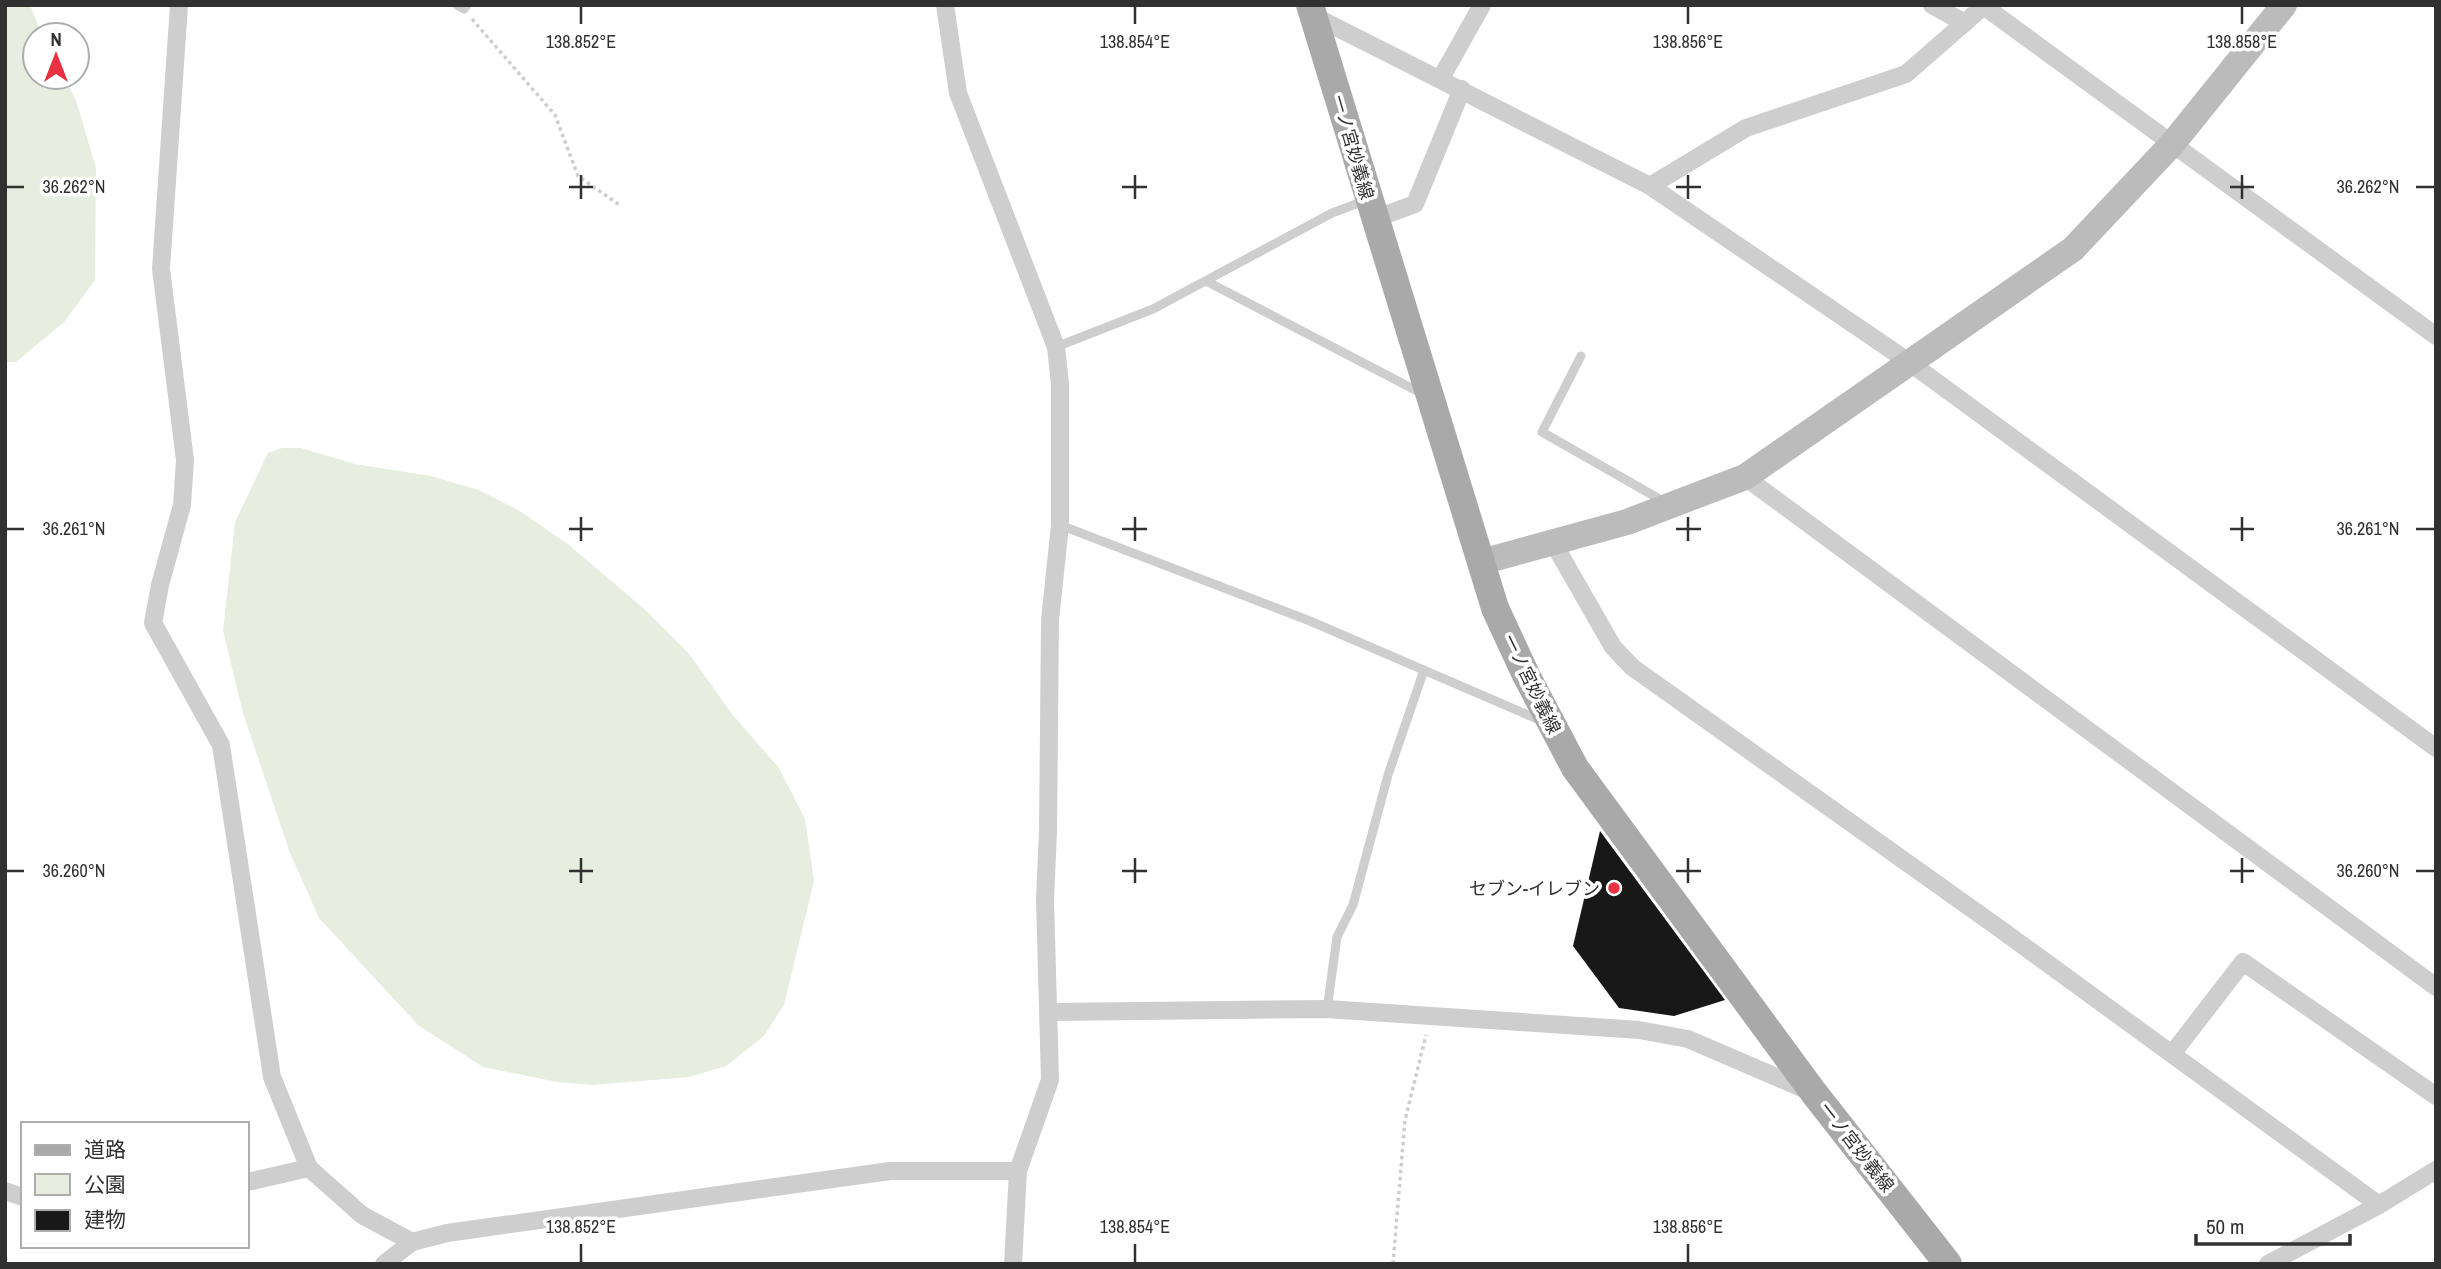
<svg xmlns="http://www.w3.org/2000/svg" width="2441" height="1269" viewBox="0 0 2441 1269" font-family="'Archivo Narrow','Noto Sans JP',sans-serif">
<style>
.green{fill:#e7eedf}
.building{fill:#181818}
.lines{fill:none;stroke-linecap:round;stroke-linejoin:round}
.path{stroke:#cecece;stroke-width:3.5;stroke-dasharray:3.5 3.5;stroke-linecap:butt}
.lane{stroke:#cecece;stroke-width:9}
.street{stroke:#cecece;stroke-width:18}
.secondary{stroke:#bbb;stroke-width:26}
.primary{stroke:#a9a9a9;stroke-width:28}
.ticks{fill:none;stroke:#313131;stroke-width:2.5}
.poi-dot{fill:#ea3041;stroke:#fff;stroke-width:2.5}
.labels{text-anchor:middle;dominant-baseline:central;stroke-width:7;stroke-linejoin:round;paint-order:stroke}
.street-label{font-size:18px;fill:#313131;stroke:#fff}
.poi-label{font-size:18px;fill:#313131;stroke:#fff;text-anchor:end}
.ticks-label{font-size:18px;text-anchor:middle;fill:#313131;stroke:#fff;stroke-width:7;stroke-linejoin:round;paint-order:stroke}
</style>
<rect width="100%" height="100%" fill="#fff"/>
<g class="green">
<path d="M5,5H30L42,35H35V77H64L76,100L96,168L95,280L65,321L16,362H5Z"/>
<path d="M282,448H301L355,464L431,476L479,490L520,511L569,545L642,607L690,655L732,714L779,768L805,819L814,881L784,1005L764,1036L726,1066L689,1077L593,1085L557,1082L483,1067L418,1025L319,918L290,853L243,713L223,631L235,522L268,453Z"/>
</g>
<path class="building" d="M1600,831L1725,1000L1674,1016L1619,1008L1573,946Z"/>
<g class="lines">
<g class="path">
<path d="M472,19L555,115L578,176L621,206"/>
<path d="M1393,1264L1405,1120L1426,1035"/>
</g>
<g class="lane">
<path d="M457,5L464,9L467,5"/>
<path d="M1206,281L1421,393"/>
<path d="M1056,347L1153,309L1332,213L1367,200"/>
<path d="M1581,356L1542,432L1663,501"/>
<path d="M1060,525L1310,621L1542,721"/>
<path d="M1327,1009L1337,937L1353,905L1388,775L1424,670"/>
</g>
<g class="street">
<path d="M179,5L161,269L185,460L182,505L160,585L153,623L221,745L272,1077L309,1168"/>
<path d="M945,5L958,93L1056,347L1060,384V525L1050,620L1048,832L1045,899L1050,1080L1018,1171L1013,1264"/>
<path d="M1932,5L1965,23"/>
<path d="M1985,7L2436,336"/>
<path d="M1314,16L1650,186L1909,362L2436,748"/>
<path d="M1441,78L1482,5"/>
<path d="M1650,186L1746,128L1906,74L1985,5"/>
<path d="M1374,219L1415,204L1462,89"/>
<path d="M1745,477L2436,987"/>
<path d="M1554,544L1613,647L1632,667L2003,931L2379,1205"/>
<path d="M1050,1012L1327,1009L1639,1030L1688,1039L1811,1092"/>
<path d="M2172,1054L2243,962L2436,1096"/>
<path d="M247,1182L309,1168L362,1215L412,1242"/>
<path d="M5,1191L23,1197"/>
<path d="M384,1264L412,1242L447,1233L890,1171H1018"/>
<path d="M2268,1264L2379,1205L2436,1170"/>
</g>
<path class="secondary" d="M1481,562L1627,522L1745,477L2073,249L2173,143L2284,5"/>
<path class="primary" d="M1310,5L1495,608L1526,675L1575,768L1814,1093L1948,1264"/>
</g>
<path class="ticks" d="M581,7V24M1135,7V24M1688,7V24M2242,7V24M581,175V199M1135,175V199M1688,175V199M2242,175V199M7,187H24M569,187H593M1122,187H1147M1676,187H1701M2230,187H2254M2416,187H2434M581,517V541M1135,517V541M1688,517V541M2242,517V541M7,529H24M569,529H593M1122,529H1147M1676,529H1701M2230,529H2254M2416,529H2434M581,858V883M1135,858V883M1688,858V883M2242,858V883M7,871H24M569,871H593M1122,871H1147M1676,871H1701M2230,871H2254M2416,871H2434M581,1244V1262M1135,1244V1262M1688,1244V1262"/>
<circle class="poi-dot" cx="1614" cy="888" r="7"/>
<g class="labels">
<g class="street-label">
<text transform="translate(1353 147) rotate(74)">一ノ宮妙義線</text>
<text transform="translate(1532 684) rotate(64)">一ノ宮妙義線</text>
<text transform="translate(1857 1147) rotate(52)">一ノ宮妙義線</text>
</g>
<g class="poi-label">
<text x="1600" y="888">セブン-イレブン</text>
</g>
</g>
<g class="ticks-label">
<text x="581" y="48">138.852°E</text>
<text x="1135" y="48">138.854°E</text>
<text x="1688" y="48">138.856°E</text>
<text x="2242" y="48">138.858°E</text>
<text x="74" y="193">36.262°N</text>
<text x="2368" y="193">36.262°N</text>
<text x="74" y="535">36.261°N</text>
<text x="2368" y="535">36.261°N</text>
<text x="74" y="877">36.260°N</text>
<text x="2368" y="877">36.260°N</text>
<text x="581" y="1233">138.852°E</text>
<text x="1135" y="1233">138.854°E</text>
<text x="1688" y="1233">138.856°E</text>
</g>
<rect width="2441" height="1269" fill="none" stroke="#313131" stroke-width="14"/>
<rect x="21" y="1122" width="228" height="126" fill="#ffffff" stroke="#adadad" stroke-width="2"/>
<rect x="35" y="1145" width="35" height="10" fill="#a9a9a9" stroke="#adadad" stroke-width="2"/>
<text x="84" y="1157" font-size="21" fill="#313131">道路</text>
<rect x="35" y="1174" width="35" height="21" fill="#e7eedf" stroke="#adadad" stroke-width="2"/>
<text x="84" y="1192" font-size="21" fill="#313131">公園</text>
<rect x="35" y="1210" width="35" height="21" fill="#181818" stroke="#adadad" stroke-width="2"/>
<text x="84" y="1227" font-size="21" fill="#313131">建物</text>
<g transform="translate(56 56)"><circle r="33" fill="#ffffff" stroke="#adadad" stroke-width="2"/>
<path d="M0-5L12 26L0 18L-12 26Z" fill="#ea3041"/>
<text y="-10" font-size="19" font-weight="bold" text-anchor="middle" fill="#313131">N</text>
</g>
<path d="M2196 1234v10h154v-10" fill="none" stroke="#313131" stroke-width="3.5"/>
<text x="2206" y="1234" font-size="21" fill="#313131" stroke="#ffffff" stroke-width="5" paint-order="stroke">50 m</text>
</svg>
